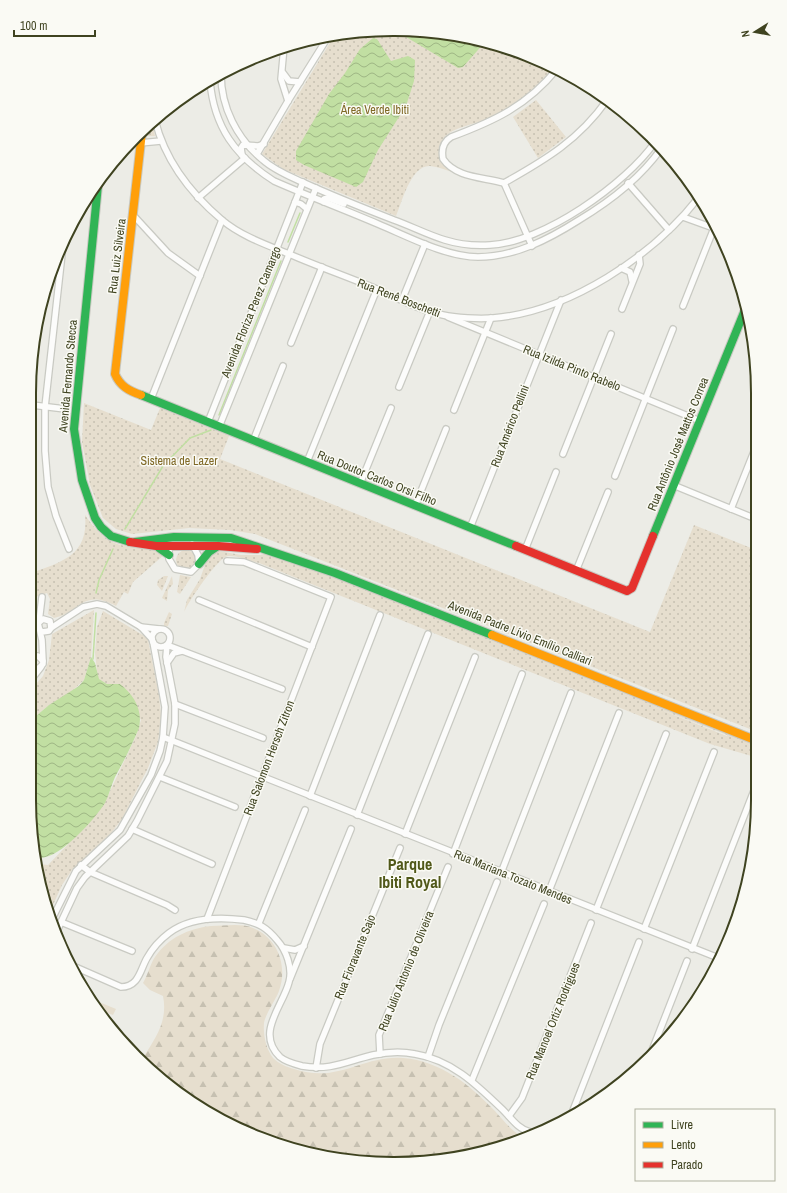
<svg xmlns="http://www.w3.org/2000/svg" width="787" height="1193" viewBox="0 0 787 1193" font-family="'Archivo Narrow',sans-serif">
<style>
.grass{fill:url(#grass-dots);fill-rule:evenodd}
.forest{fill:url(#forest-firs)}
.garden{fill:#e6dece}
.water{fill:url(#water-waves)}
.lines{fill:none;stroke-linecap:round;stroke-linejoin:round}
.stream{stroke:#c1dfa2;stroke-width:1.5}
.street-casing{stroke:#c9cac3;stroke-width:8}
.fast-casing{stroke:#c8c8c0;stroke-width:10}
.slow-casing{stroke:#c8c8c0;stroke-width:10}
.jam-casing{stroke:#c8c8c0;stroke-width:10}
.street{stroke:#fcfcfb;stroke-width:5.5}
.fast{stroke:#30b455;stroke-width:8}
.slow{stroke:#ff9f0a;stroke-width:8}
.jam{stroke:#e5322d;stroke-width:8}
.labels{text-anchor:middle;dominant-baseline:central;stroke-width:3;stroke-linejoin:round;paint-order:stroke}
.park-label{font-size:12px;fill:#7f6825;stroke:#fafaf4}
.street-label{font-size:12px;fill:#3f4320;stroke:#fafaf4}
.district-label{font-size:16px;font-weight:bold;fill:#505819;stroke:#fafaf4}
.rim{fill:none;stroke:#3f4320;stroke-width:2}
</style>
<defs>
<pattern id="grass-dots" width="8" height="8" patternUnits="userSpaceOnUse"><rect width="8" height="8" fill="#e6dece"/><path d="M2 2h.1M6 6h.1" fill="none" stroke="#c6c0b1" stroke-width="1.8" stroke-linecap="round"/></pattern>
<pattern id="forest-firs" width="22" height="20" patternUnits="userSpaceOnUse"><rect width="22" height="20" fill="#e6dece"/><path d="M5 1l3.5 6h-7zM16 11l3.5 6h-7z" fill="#c6c0b1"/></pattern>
<pattern id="water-waves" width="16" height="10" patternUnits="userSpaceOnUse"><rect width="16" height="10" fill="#c1dfa2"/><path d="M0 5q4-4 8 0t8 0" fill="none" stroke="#9eb684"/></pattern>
</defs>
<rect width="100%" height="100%" fill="#ecece6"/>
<g class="grass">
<path d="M370,30L441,32L511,48L553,68C536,88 514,107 489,118C475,125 454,126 444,138C433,150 442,167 454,173C447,170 438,167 430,166C411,165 402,202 396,216L283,169L262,154L334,36Z"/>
<path d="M536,100L566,137L538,158L513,117Z"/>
<path d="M152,123L155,136H144L145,130Z"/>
<path d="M84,403L151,430L160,408L229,436L220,459L650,632L694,525L756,550L755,731L255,534L230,530L189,528L132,534L116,529L103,518L90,485L82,442Z"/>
<path d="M85,515C114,557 126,540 165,554L133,582L128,594L124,592L116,606C81,588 81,613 54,618L48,614L50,599L47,593L30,599L31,573C62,562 89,555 85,515Z"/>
<circle cx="186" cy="560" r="10"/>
<path d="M219,551L241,555H260L267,553L306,566L755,743V757L710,744L259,563C250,561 238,555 228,556C218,557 189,601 184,612L187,600L200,579L207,559L215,552ZM646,704L727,735V736Z"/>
<path d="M180,575L191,577L180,594L177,592Z"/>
<path d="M164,576H168L162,591L157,585L158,580Z"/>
<path d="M172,576L173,584L168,590L167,601L162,598Z"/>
<path d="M94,610L91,657L84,680L71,692L49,705L30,721V691L43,676L49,660L52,634Z"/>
<path d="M103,611L146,637L148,640L159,695L161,716L158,742L148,768L122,819L112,832L72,870L62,885L48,916L40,864L48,865L75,837L104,804L136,736L141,720L120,684H107L98,679L95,653L97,627Z"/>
<path d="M169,612L172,614L168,626L164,627V623Z"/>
</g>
<path class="forest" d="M211,926C224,926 242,923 253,928C278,938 288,966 279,991C276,999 265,1015 264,1023C263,1035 266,1049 273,1058C279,1064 287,1067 294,1069C339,1084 362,1055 403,1058C441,1061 470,1085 495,1111C503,1120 511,1130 521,1136L465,1157L369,1163L254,1136L171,1089L143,1058C156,1037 168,1021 163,996L150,990L143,983C148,975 150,964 155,957C169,937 188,929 211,926Z"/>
<path class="garden" d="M99,1002L116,1009L113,1015L97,1009Z"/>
<g class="water">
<path d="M396,31L441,32L485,42L463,67L458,68Z"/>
<path d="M373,38L377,39L391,61L408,56L415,60L414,81L406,106L378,150L363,182L356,187L304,165L296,160V151L329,94L345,73L360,49Z"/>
<path d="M91,657L95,663L99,679L107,684H120C134,695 143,710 139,728C132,745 124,761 115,777C111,786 109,795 105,803C94,820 60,859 39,858L29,799L30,721L49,705L79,686L84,680Z"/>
</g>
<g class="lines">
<g class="stream">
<path d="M288,242L300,213"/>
<path d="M219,415L281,261"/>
<path d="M125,529L163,466L190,438L211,430"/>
<path d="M96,593L99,580L113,549"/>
<path d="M93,659L96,613"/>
</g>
<g class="street-casing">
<g id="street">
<path d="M284,47L281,79L288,101"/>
<path d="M283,73L289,81L300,82"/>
<path d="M221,74C221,107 237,139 263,160C274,170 289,176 302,182C333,196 363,208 394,220C411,226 428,235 445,240C458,244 476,246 490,245C542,243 626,184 655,142"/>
<path d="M210,81C214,127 235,156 274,181C308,196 343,209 378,224C407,236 446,257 478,257C515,257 549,239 579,220C609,202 641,177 661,149"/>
<path d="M155,120C165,160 190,193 222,220C241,236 267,245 289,254C317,266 345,276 372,287C395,297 419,310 443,315C456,318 479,319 493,318C569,312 653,256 699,197"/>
<path d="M140,143L161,141"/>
<path d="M257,154L288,101L328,37"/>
<path d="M242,155L241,148L243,145L258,146L264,144"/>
<path d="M504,183C545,160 579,140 607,100"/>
<path d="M628,183L669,230"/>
<path d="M198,198L245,158"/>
<path d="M295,202L301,204L307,209"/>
<path d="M324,202V199L328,198L344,204"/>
<path d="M134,216L168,253L200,276"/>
<path d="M683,217L719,230"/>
<path d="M63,245L45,407V451L48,487L56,516L69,549"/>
<path d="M532,246L504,183C483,177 456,178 443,159C441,149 443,142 451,137C494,121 527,106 557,69"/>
<path d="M621,268L630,272L632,281"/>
<path d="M402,300L425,244"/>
<path d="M683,306L714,228"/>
<path d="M622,309L640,264L639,255"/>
<path d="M448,317L700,421"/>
<path d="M291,343L322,267"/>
<path d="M399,387L430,311"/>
<path d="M151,399L222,220"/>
<path d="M32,405L65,409"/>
<path d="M454,410L491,318"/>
<path d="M208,422L303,182"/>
<path d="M219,427L316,188"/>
<path d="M253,441L283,366"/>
<path d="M563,454L611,334"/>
<path d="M307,462L377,289"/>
<path d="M615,476L673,329"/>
<path d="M360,484L391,408"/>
<path d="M673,485L756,519"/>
<path d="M415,506L446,429"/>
<path d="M731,509L757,444"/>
<path d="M470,528L561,300"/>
<path d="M525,550L556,472"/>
<path d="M169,551V559L175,569L191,572L199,564L198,555L192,544"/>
<path d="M576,571L608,492"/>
<path d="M199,600L312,647"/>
<path d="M39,622L42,597"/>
<path d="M141,627L159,629"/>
<path d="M51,628L83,607L97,604L106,606L141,627L152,639"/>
<circle cx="161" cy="638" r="9"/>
<path d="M40,630L42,632L49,631L51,628L50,621L43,619L38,623L42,640L43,661"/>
<path d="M30,661L35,656H38L43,661V664L38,669L31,666"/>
<path d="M167,663L174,653L182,651"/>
<path d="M30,681L41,667"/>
<path d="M175,704L263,738"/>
<path d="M163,737L721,959"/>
<path d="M160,777L235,807"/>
<path d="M310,796L380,615"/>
<path d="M357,815L428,634"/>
<path d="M132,829L212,864"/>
<path d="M405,834L475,657"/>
<path d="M453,854L522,674"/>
<path d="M81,865L90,872L167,905L175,910"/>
<path d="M501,873L571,693"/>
<path d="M549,891L619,713"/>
<path d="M596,910L666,734"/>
<path d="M207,919L331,597L244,562L227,561"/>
<path d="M51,921L76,871L120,830L151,775L160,751L163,737L165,707L153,642"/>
<path d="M61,922L132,951"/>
<path d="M259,923L305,810"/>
<path d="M644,929L714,752"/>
<path d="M56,933L77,888L85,877L128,836L137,821L167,761L175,724V704L166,657L167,645L282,689"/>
<path d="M284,948L295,950L304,946"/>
<path d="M692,949L755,788"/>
<path d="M73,966L121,987C139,987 140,970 147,958C152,949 161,939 169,933C190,917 220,917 244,920C259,923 267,928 277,940C286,950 293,968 289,982C283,1006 255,1033 280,1057C286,1062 294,1064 302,1066C331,1071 347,1061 373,1055C387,1052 401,1051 415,1054C452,1060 477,1085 503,1110C511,1118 518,1129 530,1132"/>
<path d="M290,979L351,829"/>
<path d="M651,1053L687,961"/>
<path d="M380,1054L379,1035L448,867"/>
<path d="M428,1057L439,1025L497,882"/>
<path d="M316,1068L320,1044L400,848"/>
<path d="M472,1080L544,904"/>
<path d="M509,1116L522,1098L591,923"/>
<path d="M570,1118L639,942"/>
</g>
</g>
<g class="fast-casing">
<g id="fast">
<path d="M98,185L74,429L82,480L95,518L101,527L111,536L130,542"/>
<path d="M141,395L516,546"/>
<path d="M653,536L747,305"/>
<path d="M135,542L174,537L231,538L335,573L492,635"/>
<path d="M159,548L169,555"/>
<path d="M199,564L209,552L218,546"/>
</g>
</g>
<g class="slow-casing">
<g id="slow">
<path d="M141,395C129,391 120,386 115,374L142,132"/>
<path d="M492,635L755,740"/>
</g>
</g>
<g class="jam-casing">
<g id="jam">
<path d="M130,542L156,546H218L257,549"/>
<path d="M516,546L627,591L632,588L653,536"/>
</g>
</g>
<use href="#street" class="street"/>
<use href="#fast" class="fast"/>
<use href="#slow" class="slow"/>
<use href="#jam" class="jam"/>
</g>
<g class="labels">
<g class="park-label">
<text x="375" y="110">Área Verde Ibiti</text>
<text x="179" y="461">Sistema de Lazer</text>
</g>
<g class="street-label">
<text transform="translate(117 256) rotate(-83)">Rua Luiz Silveira</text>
<text transform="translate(399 298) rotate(21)">Rua Renê Boschetti</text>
<text transform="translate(251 312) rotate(-68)">Avenida Floriza Perez Camargo</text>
<text transform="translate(572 368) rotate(22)">Rua Izilda Pinto Rabelo</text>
<text transform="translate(68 376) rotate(-85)">Avenida Fernando Stecca</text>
<text transform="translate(510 426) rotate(-69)">Rua Américo Pellini</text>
<text transform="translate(678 444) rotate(-68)">Rua Antônio José Mattos Correa</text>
<text transform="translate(377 478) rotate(22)">Rua Doutor Carlos Orsi Filho</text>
<text transform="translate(520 633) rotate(22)">Avenida Padre Lívio Emílio Calliari</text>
<text transform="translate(269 758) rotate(-69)">Rua Salomon Hersch Zitron</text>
<text transform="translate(513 877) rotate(22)">Rua Mariana Tozato Mendes</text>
<text transform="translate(355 957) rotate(-68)">Rua Fioravante Sajo</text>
<text transform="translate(406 971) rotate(-68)">Rua Julio Antonio de Oliveira</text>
<text transform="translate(553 1021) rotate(-68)">Rua Manoel Ortiz Rodrigues</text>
</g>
<g class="district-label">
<text x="410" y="864">Parque<tspan x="410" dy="18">Ibiti Royal</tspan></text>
</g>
</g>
<path d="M0 0H787V1193H0ZM393 36H394A357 357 0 0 1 751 393V800A357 357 0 0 1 394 1157H393A357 357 0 0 1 36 800V393A357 357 0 0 1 393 36Z" fill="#fafaf4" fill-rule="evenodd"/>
<path class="rim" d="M393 36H394A357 357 0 0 1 751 393V800A357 357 0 0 1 394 1157H393A357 357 0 0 1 36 800V393A357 357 0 0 1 393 36Z"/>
<rect x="635" y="1109" width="140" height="72" fill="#fafaf4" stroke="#afb19f"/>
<rect x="643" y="1122" width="20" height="6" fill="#30b455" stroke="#afb19f"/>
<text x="671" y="1129" font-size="12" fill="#3f4320">Livre</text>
<rect x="643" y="1142" width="20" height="6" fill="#ff9f0a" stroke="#afb19f"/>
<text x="671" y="1149" font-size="12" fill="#3f4320">Lento</text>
<rect x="643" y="1162" width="20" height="6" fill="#e5322d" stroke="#afb19f"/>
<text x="671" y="1169" font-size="12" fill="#3f4320">Parado</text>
<g transform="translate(755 32) rotate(259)" stroke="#fafaf4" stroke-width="3" paint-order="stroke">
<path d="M0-3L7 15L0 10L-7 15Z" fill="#3f4320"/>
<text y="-6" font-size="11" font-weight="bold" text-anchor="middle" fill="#3f4320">N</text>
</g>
<path d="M14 30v6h81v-6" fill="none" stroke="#3f4320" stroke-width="2"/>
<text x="20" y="30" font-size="12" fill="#3f4320" stroke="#fafaf4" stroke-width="3" paint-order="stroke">100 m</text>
</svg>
